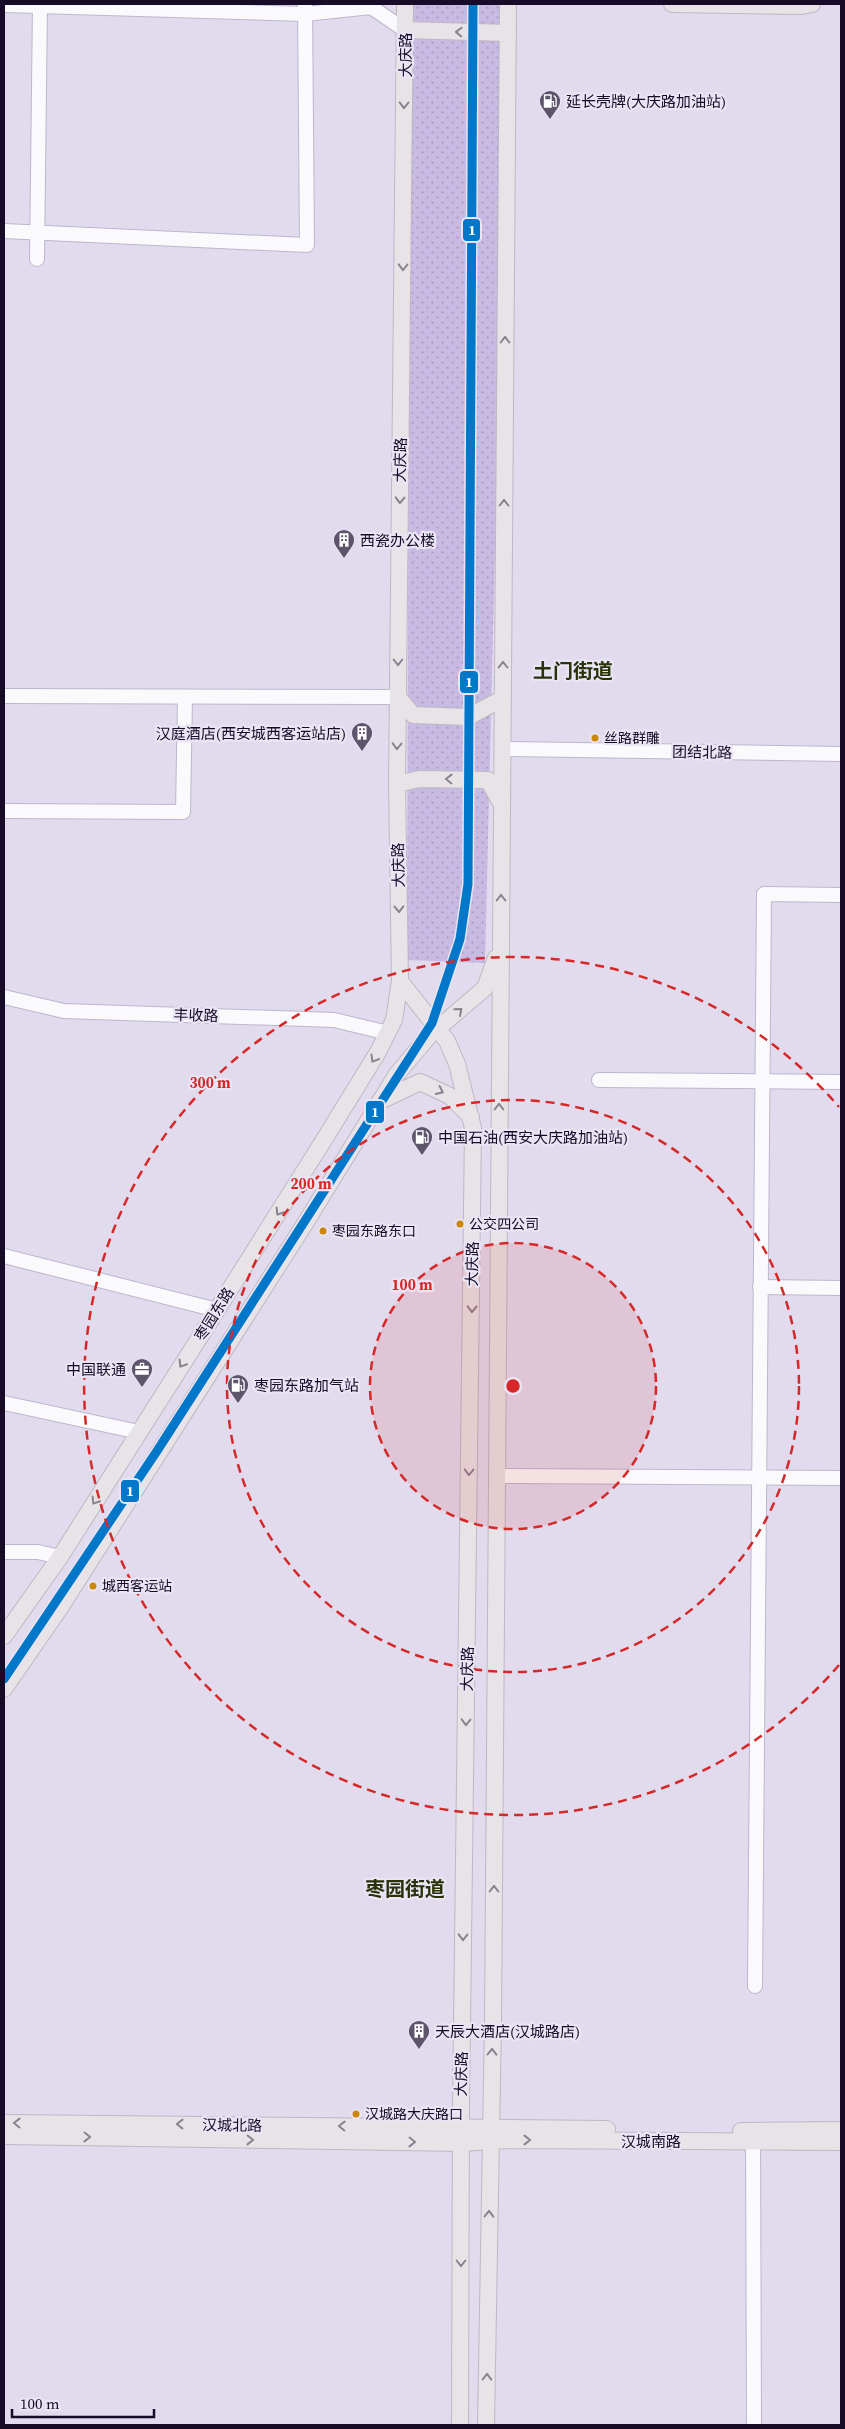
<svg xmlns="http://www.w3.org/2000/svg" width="845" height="2429" viewBox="0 0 845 2429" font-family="'Source Serif 4','Noto Sans SC',serif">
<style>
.park{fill:url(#park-dots)}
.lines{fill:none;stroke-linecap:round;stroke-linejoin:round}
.minor-casing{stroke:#beb6ce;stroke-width:16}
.major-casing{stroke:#bdb8c5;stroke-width:18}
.minor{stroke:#fafafc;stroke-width:14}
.major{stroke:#e8e3e6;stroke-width:16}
.metro-1-casing{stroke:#e9e5f4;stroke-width:12}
.metro-1{stroke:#0077c8;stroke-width:9}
.oneway{stroke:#8a8290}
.ring{fill:none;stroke:#d62828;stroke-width:2.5;stroke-dasharray:9 6}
.bus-dot{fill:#ca8708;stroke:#e9e5f4;stroke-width:2}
.labels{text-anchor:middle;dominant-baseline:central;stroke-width:4.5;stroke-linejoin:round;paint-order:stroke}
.bus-label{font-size:14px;fill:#170b27;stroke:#e9e5f4;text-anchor:start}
.street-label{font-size:15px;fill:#170b27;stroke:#e9e5f4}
.poi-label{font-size:15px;fill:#170b27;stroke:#e9e5f4;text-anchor:start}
.district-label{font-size:20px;font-weight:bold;fill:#2a320b;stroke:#e9e5f4}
.centre{fill:#d62828;stroke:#e9e5f4;stroke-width:2.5}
.ring-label{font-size:15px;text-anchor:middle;font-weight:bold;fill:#d62828;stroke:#e9e5f4;stroke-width:4.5;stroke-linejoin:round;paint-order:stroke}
.line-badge{stroke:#e9e5f4;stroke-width:2}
.badge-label{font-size:14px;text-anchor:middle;font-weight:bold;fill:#fff}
</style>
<defs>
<pattern id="park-dots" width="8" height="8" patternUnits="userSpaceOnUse" patternTransform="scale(1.25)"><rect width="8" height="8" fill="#c8bae2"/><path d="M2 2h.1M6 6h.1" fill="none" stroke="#ab9fc2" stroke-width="1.8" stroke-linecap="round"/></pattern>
</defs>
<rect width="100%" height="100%" fill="#e1dbed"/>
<path class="park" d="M410,4H508L485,963L407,960Z"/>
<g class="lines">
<g class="minor-casing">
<g id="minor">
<path d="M4,5L305,14L371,7L405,30"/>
<path d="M4,231L307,245L305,4"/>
<path d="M37,259L40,4"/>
<path d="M4,696L398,697"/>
<path d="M502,749L841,754"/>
<path d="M4,811L183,812L185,697"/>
<path d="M4,997L64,1011L334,1020L388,1033"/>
<path d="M599,1080L841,1082"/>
<path d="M4,1256L217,1310"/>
<path d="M760,1287L841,1288"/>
<path d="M4,1403L139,1432"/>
<path d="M497,1476L841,1478"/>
<path d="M4,1552H38L60,1557"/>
<path d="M755,1986L764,894L841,895"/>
<path d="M753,2132L754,2425"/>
</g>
</g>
<g class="major-casing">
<g id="major">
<path d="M672,4L802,6L812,4"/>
<path d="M405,30L508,33"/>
<path d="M398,697L413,715L468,717L502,699"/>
<path d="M397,784L419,779L488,780L501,803"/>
<path d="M400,981L447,1041L457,1064L473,1128L461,2106L460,2425"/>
<path d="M380,1101L420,1082L450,1096L471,1117"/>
<path d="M4,1636L60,1557L217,1310L327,1135L378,1052L394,1020L400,981L397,784L405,4"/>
<path d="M4,1689L60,1608L306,1222L397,1074L429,1036L485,988L496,958"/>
<path d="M4,2123L607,2129"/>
<path d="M741,2131L841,2130"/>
<path d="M4,2136L461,2143L511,2140L841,2142"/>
<path d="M486,2425L493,2021L508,4"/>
</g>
</g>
<use href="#minor" class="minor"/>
<use href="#major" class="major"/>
<g class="metro-1-casing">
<path id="metro-1" d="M4,1679L157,1451L432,1023L460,939L468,884L473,4"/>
</g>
<use href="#metro-1" class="metro-1"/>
</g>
<defs><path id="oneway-chevron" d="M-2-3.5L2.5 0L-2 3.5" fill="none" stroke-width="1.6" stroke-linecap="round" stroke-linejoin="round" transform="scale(1.25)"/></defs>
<g class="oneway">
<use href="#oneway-chevron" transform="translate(459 32) rotate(-178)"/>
<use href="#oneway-chevron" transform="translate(404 105) rotate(91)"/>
<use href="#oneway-chevron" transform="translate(403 267) rotate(91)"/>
<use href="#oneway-chevron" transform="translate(505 340) rotate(-90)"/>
<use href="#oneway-chevron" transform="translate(400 500) rotate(91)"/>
<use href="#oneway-chevron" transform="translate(504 503) rotate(-90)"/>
<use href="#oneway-chevron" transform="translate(398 662) rotate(90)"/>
<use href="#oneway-chevron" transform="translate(503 665) rotate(-90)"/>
<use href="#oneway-chevron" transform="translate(397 746) rotate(91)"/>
<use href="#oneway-chevron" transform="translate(449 779) rotate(-179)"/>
<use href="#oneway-chevron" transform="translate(501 898) rotate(-90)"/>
<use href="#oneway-chevron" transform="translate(399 909) rotate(89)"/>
<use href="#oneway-chevron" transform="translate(459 1011) rotate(-41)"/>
<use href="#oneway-chevron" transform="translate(374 1059) rotate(121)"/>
<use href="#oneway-chevron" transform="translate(440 1091) rotate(25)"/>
<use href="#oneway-chevron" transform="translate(499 1107) rotate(-90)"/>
<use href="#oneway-chevron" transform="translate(279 1212) rotate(122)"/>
<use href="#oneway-chevron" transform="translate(472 1309) rotate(91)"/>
<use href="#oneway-chevron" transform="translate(182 1364) rotate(122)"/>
<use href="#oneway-chevron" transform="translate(469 1472) rotate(91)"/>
<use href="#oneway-chevron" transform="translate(95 1501) rotate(122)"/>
<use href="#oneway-chevron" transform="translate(466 1722) rotate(91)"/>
<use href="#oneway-chevron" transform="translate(494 1889) rotate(-90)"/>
<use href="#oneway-chevron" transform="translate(463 1937) rotate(91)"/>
<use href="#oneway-chevron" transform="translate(492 2052) rotate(-89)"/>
<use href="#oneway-chevron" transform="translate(17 2123) rotate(-179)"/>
<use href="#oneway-chevron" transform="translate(180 2124) rotate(-179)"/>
<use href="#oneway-chevron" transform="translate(342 2126) rotate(-179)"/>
<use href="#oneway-chevron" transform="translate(87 2137) rotate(1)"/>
<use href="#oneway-chevron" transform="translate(250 2140) rotate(1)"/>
<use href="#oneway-chevron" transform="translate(527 2140)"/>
<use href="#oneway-chevron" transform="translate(412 2142) rotate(1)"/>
<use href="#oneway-chevron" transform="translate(489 2214) rotate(-89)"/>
<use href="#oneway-chevron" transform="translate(461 2263) rotate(90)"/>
<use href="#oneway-chevron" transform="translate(487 2377) rotate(-89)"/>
</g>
<circle cx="513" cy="1386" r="143" fill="#d62828" fill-opacity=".12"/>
<g class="ring">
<circle cx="513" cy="1386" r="143"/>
<circle cx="513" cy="1386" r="286"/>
<path d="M839 1665A429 429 0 1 1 839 1107"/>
</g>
<defs>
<g id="fuel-pin" transform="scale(1.125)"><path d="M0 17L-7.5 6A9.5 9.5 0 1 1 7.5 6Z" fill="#5e546c" stroke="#e9e5f4"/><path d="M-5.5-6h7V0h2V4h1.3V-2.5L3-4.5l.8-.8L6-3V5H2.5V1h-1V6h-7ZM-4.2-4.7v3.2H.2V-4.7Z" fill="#fff"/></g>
<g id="building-pin" transform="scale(1.125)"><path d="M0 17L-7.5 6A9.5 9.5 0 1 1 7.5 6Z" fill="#5e546c" stroke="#e9e5f4"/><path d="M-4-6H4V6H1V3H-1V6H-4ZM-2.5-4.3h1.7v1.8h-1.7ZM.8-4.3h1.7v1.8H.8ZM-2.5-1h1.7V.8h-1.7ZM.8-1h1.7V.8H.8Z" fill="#fff"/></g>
<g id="office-pin" transform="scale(1.125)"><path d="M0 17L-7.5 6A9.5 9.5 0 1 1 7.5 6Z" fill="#5e546c" stroke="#e9e5f4"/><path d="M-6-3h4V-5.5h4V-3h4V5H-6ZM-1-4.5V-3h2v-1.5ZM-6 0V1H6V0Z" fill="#fff"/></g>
</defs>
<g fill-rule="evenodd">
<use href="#fuel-pin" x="550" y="101"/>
<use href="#building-pin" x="344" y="540"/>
<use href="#building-pin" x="362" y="733"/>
<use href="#fuel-pin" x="422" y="1137"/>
<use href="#office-pin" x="142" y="1369"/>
<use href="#fuel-pin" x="238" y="1385"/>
<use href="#building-pin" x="419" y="2031"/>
</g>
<g class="bus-dot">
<circle cx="595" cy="738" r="4.5"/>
<circle cx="460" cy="1224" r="4.5"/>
<circle cx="323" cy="1231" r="4.5"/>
<circle cx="93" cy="1586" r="4.5"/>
<circle cx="356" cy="2114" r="4.5"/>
</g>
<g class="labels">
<g class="bus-label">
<text x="604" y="738">丝路群雕</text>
<text x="469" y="1224">公交四公司</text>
<text x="332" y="1231">枣园东路东口</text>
<text x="102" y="1586">城西客运站</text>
<text x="365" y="2114">汉城路大庆路口</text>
</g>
<g class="street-label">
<text transform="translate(405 55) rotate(-90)">大庆路</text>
<text transform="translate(400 460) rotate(-89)">大庆路</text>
<text transform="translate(702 752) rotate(1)">团结北路</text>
<text transform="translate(398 865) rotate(-91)">大庆路</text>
<text transform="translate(196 1015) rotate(2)">丰收路</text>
<text transform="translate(472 1264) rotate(-89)">大庆路</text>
<text transform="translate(214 1314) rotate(-58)">枣园东路</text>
<text transform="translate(467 1669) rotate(-89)">大庆路</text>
<text transform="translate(461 2074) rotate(-89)">大庆路</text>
<text transform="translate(232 2125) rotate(1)">汉城北路</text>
<text x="651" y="2141">汉城南路</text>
</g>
<g class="poi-label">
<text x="566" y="101">延长壳牌(大庆路加油站)</text>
<text x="360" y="540">西瓷办公楼</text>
<text x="346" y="733" text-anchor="end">汉庭酒店(西安城西客运站店)</text>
<text x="438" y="1137">中国石油(西安大庆路加油站)</text>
<text x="126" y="1369" text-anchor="end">中国联通</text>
<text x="254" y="1385">枣园东路加气站</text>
<text x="435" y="2031">天辰大酒店(汉城路店)</text>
</g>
<g class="district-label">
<text x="573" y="671">土门街道</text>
<text x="405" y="1889">枣园街道</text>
</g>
</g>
<circle cx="513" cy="1386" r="8" class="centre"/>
<g class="ring-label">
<text x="210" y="1088">300 m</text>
<text x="311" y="1189">200 m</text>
<text x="412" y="1290">100 m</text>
</g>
<g class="line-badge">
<rect x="462" y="218" width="19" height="24" rx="5" fill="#0077c8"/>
<rect x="459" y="670" width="20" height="24" rx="5" fill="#0077c8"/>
<rect x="365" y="1100" width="20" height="24" rx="5" fill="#0077c8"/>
<rect x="120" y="1479" width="20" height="24" rx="5" fill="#0077c8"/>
</g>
<g class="badge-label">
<text x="472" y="235">1</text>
<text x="469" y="687">1</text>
<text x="375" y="1117">1</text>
<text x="130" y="1496">1</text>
</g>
<rect width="845" height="2429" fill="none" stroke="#170b27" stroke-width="10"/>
<path d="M12 2409v8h142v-8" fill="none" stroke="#170b27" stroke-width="2.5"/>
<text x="20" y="2409" font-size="15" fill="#170b27" stroke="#e9e5f4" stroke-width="4" paint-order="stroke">100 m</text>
</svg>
